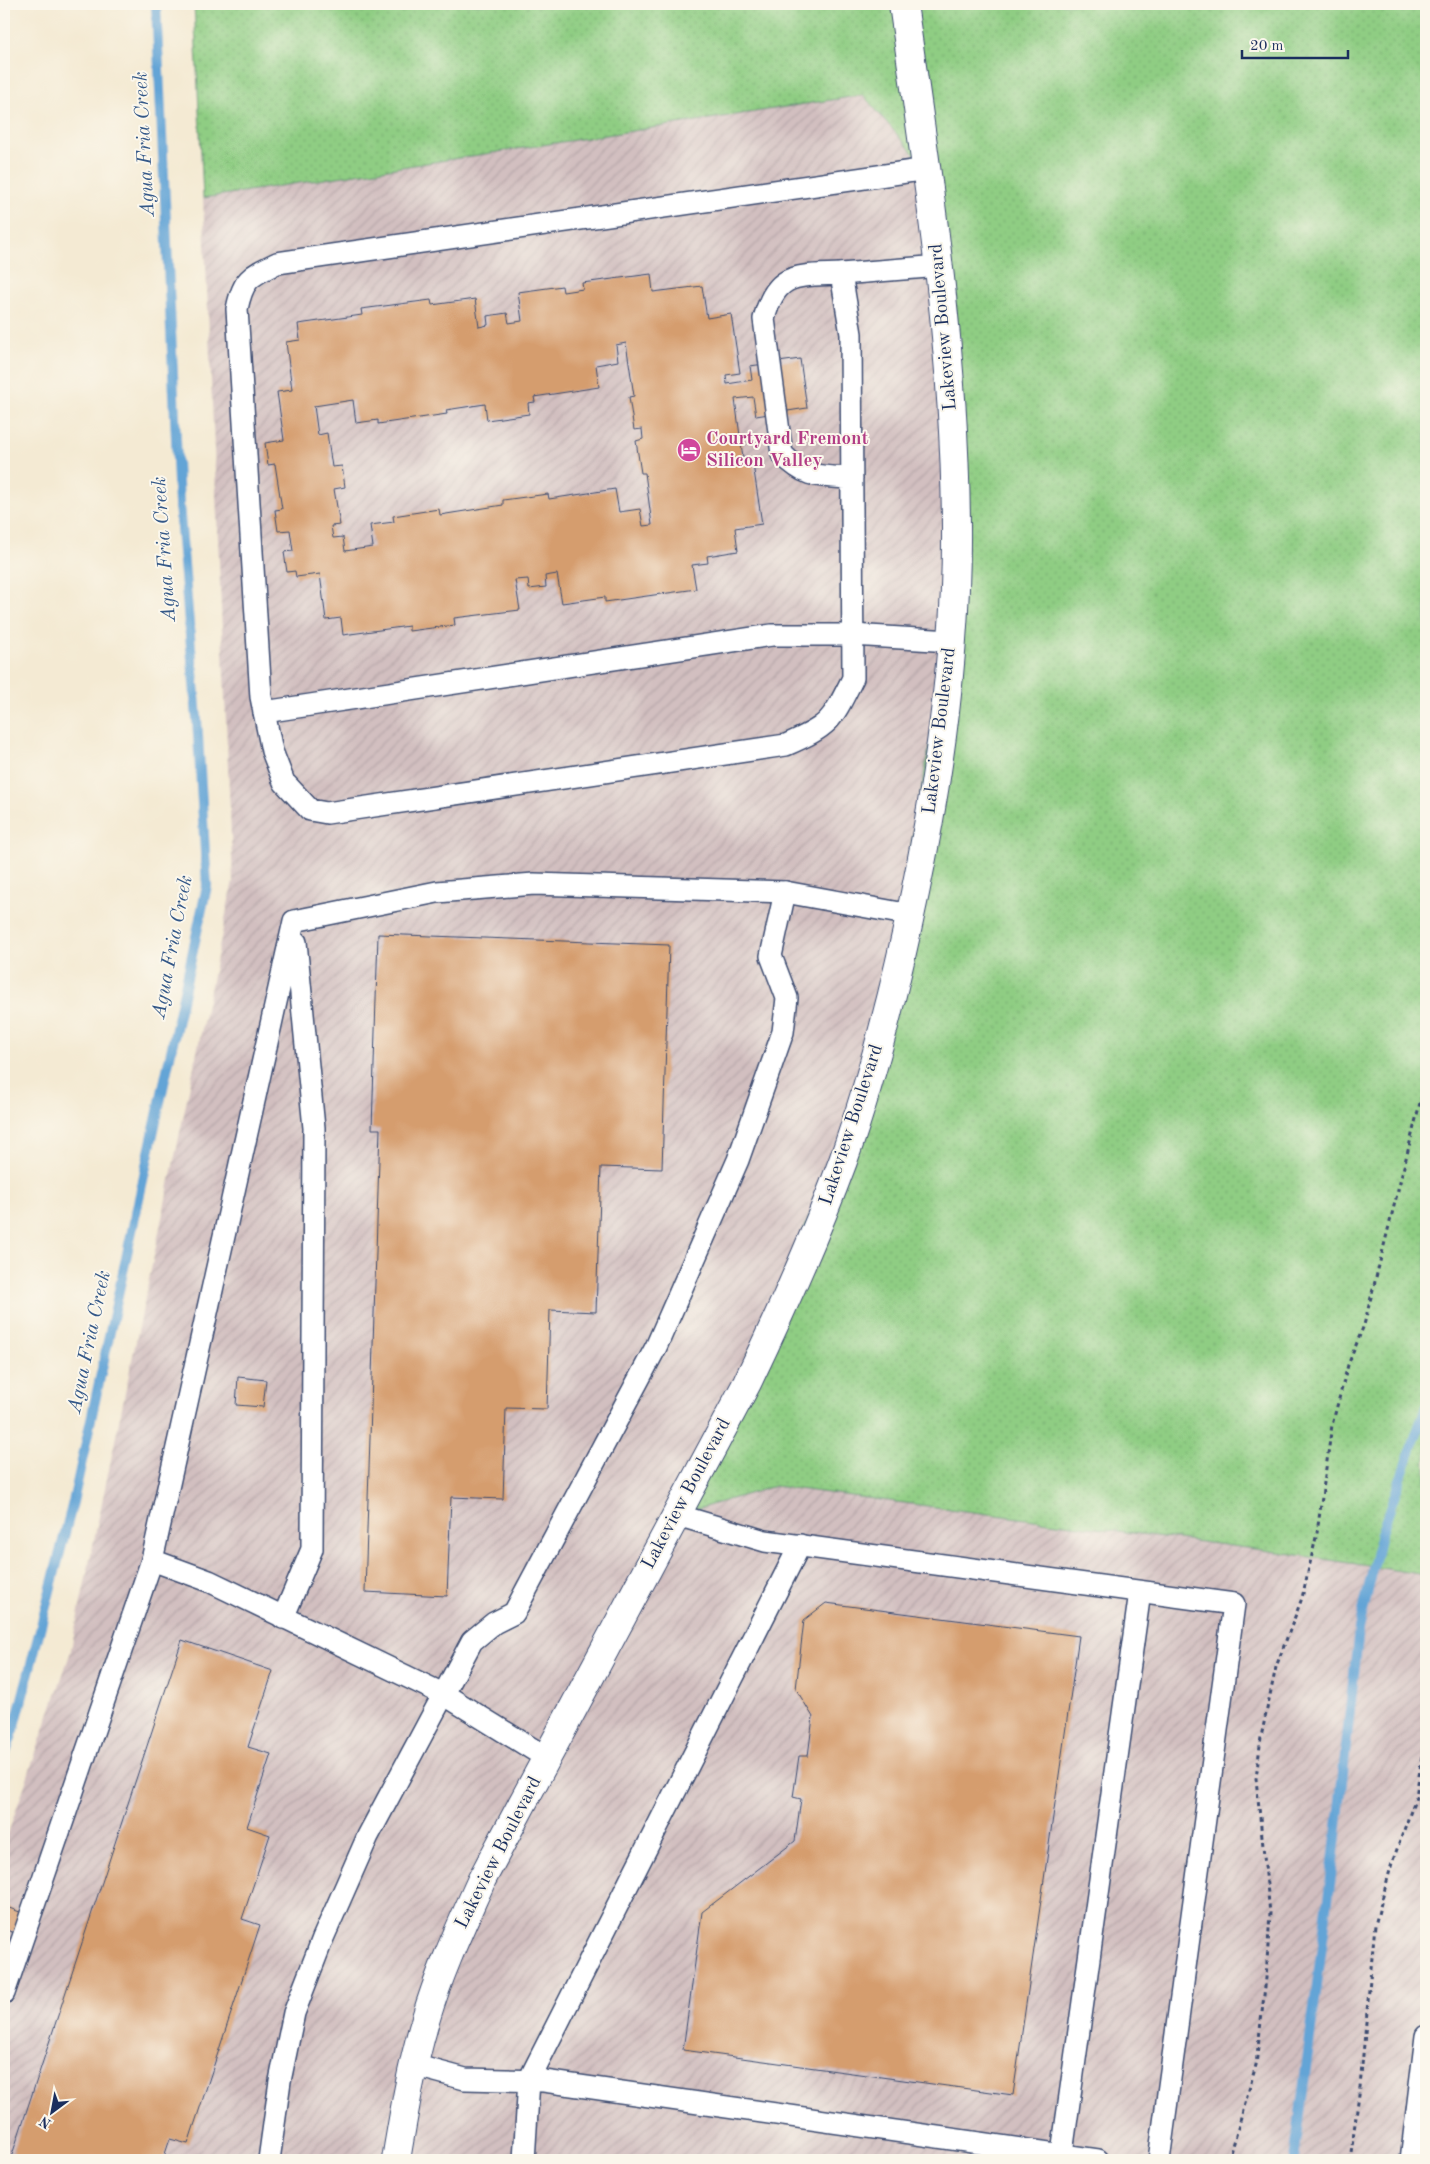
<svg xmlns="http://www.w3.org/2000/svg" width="1430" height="2164" viewBox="0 0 1430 2164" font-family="'Old Standard TT',serif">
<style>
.industrial{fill:url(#industrial-furrows)}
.grass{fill:url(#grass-dots);stroke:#557e70}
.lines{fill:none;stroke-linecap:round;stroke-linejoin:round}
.stream{stroke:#63a4d6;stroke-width:10}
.building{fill:#d59d6e;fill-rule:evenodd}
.service-casing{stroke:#3c4b70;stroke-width:24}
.tertiary-casing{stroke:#3c4b70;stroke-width:30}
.path{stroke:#3c4b70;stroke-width:3;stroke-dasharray:4 4;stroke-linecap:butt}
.service{stroke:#fff;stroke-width:21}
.tertiary{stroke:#fff;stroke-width:28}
.labels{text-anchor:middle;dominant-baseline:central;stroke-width:4;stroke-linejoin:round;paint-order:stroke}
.street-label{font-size:19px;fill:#1b2f5e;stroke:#fbf7ec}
.hotel-label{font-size:19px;font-weight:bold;fill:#b23c85;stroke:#fbf7ec;text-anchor:start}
.water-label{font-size:20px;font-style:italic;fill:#345888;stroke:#fbf7ec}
</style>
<defs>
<pattern id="industrial-furrows" width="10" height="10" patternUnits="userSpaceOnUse" patternTransform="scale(1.25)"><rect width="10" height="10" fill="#d2bfc0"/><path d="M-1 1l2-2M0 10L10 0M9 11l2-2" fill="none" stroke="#b4a4a7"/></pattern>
<pattern id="grass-dots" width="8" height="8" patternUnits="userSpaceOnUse" patternTransform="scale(1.25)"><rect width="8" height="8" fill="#8fcd83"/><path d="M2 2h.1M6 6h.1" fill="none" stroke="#7bb074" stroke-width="1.8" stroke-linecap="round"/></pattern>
</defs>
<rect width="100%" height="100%" fill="#fbf7ec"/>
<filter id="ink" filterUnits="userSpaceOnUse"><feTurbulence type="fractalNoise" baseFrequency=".02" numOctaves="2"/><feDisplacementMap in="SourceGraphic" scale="10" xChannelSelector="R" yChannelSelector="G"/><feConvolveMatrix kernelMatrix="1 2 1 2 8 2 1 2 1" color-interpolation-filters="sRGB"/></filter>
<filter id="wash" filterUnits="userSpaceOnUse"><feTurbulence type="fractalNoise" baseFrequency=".0096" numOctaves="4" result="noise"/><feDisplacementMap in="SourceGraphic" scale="20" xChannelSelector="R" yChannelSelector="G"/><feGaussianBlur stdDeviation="1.12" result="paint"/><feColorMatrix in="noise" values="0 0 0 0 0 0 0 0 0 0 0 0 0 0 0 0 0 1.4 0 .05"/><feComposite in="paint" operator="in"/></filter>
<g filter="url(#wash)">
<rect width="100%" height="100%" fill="#f4ead3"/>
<path class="industrial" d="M1426,4V2160H4V1845L70,1654L233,881L203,198Z"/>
<path class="grass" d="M194,4H1426V1575L1285,1553L775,1486L677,1515L867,1086L953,616L927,169L863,95L203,198Z"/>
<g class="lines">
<g class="stream">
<path d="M4,1758L15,1726L73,1502L207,886L197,719L179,504L156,4"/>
<path d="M1294,2160L1334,1854L1359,1629L1381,1534L1426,1407"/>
</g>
</g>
<g id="blocks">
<g class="building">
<path d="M651,274L653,292L702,286L707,318L731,314L740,373L726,375L727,384L752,380L750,366L800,359L807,408L756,416L753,397L735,399L743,458H739L740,465L753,464L762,524L735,528L738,551L707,556L708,563L692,565L696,589L605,602V597L562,603L557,574L545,576L546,587L529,589L528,579L515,580L520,610L454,618L455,625L409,631V626L343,635L341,618L326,620L320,574L296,577L295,571L287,572L284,552L293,551L290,530L278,531L275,510L282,509L275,464L268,465L265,443L284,440L277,392L292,390L286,342L300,340L298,324L362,315L361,309L431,300L432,305L475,299L479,327L488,325L487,316L507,313L509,323L522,321L518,292L562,286L563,292L583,289L582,283ZM626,343L634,396L629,397L634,430L642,429L643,439L636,441L641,473H645L652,525L643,526L640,509L619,512L615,489L549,499L548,494L503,500V505L440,515L439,509L393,516L394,522L370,525L373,547L345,551L343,537L333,538L331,526L340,525L334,489L345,487L342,466L332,467L327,433L318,435L314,406L353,400L356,423L378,420V424L447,414L446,410L485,404L487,420L529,414L528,403L535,402L534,397L599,387L596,365L618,361L616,345Z"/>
<path d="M378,934L669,945L662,1169L601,1167L596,1312L550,1310L547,1409L506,1408L503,1499L451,1497L447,1596L365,1592L380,1129H372Z"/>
<path d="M238,1377L266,1380L263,1407L236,1405Z"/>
<path d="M826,1603L1079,1636L1013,2095L683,2050L702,1912L795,1841L801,1799L793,1797L799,1756H808L813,1717L796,1689L804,1620Z"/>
<path d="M182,1640L273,1671L248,1747L271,1754L247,1827L270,1835L242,1919L260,1925L188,2144L170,2139L163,2160H16L11,2158Z"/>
<path d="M4,1906L25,1914L17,1934L4,1929Z"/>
</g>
</g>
</g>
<g filter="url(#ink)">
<use href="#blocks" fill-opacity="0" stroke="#3c4b70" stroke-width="1"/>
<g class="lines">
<g class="service-casing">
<g id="service">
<path d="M841,274L940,266"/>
<path d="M852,478C818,476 807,479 782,454L764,319C776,271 798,276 841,274L851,334L853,678C831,722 831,725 786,745L327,813L310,810L284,782L272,751L261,697L237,309C243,279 250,276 277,263L927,169"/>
<path d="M264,712L772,635H852L951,641"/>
<path d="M677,1515L765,1541L1234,1604L1159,2160"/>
<path d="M152,1560L209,1581L445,1695L547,1758"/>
<path d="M283,1618L312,1549L314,1128L296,942"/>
<path d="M4,1993L152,1560L294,921L437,892L534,884L785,892L911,915"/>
<path d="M413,2065L465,2079L544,2081L1098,2160"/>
<path d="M269,2160L280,2081L294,2013L323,1938L368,1836L472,1641L494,1623L514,1613L656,1347L738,1160L783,1032L787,998L771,956L785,892"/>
<path d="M524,2160L529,2080L800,1545"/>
<path d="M1061,2160L1140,1592"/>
<path d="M1411,2160L1426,2036"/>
</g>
</g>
<g class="tertiary-casing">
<path id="tertiary" d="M396,2160C404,2112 412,2064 426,2018C440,1970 462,1924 482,1879L747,1383C782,1310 815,1237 843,1161C874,1074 896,984 915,893C940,773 957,649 956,527C955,350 928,178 903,4"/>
</g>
<g class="path">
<path d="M1229,2160L1256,2065L1266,1978L1270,1913L1256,1779L1261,1737L1276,1667L1302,1598L1317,1533L1332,1425L1348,1365L1364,1325L1426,1079"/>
<path d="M1350,2160L1360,2087L1375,1925L1392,1863L1416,1797L1426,1727"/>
</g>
<use href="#service" class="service"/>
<use href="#tertiary" class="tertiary"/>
</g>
</g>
<defs>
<g id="hotel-disc" transform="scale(1.25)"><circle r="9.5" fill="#d1479c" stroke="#fbf7ec"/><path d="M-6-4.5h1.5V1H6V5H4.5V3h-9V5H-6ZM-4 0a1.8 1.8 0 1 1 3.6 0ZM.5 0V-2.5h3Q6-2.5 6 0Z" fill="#fff"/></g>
</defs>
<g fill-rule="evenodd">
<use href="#hotel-disc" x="689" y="450"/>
</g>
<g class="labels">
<g class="street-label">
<text transform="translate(944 327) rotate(-95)">Lakeview Boulevard</text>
<text transform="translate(940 731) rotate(-83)">Lakeview Boulevard</text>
<text transform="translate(852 1125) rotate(-72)">Lakeview Boulevard</text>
<text transform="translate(687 1494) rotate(-62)">Lakeview Boulevard</text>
<text transform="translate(499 1853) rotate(-63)">Lakeview Boulevard</text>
</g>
<g class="hotel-label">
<text x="706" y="439">Courtyard Fremont<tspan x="706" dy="22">Silicon Valley</tspan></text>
</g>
<g class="water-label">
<text transform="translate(145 144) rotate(-93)">Agua Fria Creek</text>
<text transform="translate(165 549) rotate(-94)">Agua Fria Creek</text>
<text transform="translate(173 947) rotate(-79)">Agua Fria Creek</text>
<text transform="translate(90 1342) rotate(-78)">Agua Fria Creek</text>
</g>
</g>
<rect width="1430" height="2164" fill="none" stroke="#fbf7ec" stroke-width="20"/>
<g transform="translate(52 2112) rotate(212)" stroke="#fbf7ec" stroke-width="4" paint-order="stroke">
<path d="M0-4L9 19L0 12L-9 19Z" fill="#1b2f5e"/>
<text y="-8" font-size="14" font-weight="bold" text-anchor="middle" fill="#1b2f5e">N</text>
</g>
<path d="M1242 50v8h106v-8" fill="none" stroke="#1b2f5e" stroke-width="2.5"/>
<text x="1250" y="50" font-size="15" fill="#1b2f5e" stroke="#fbf7ec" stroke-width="4" paint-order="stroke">20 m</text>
</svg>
